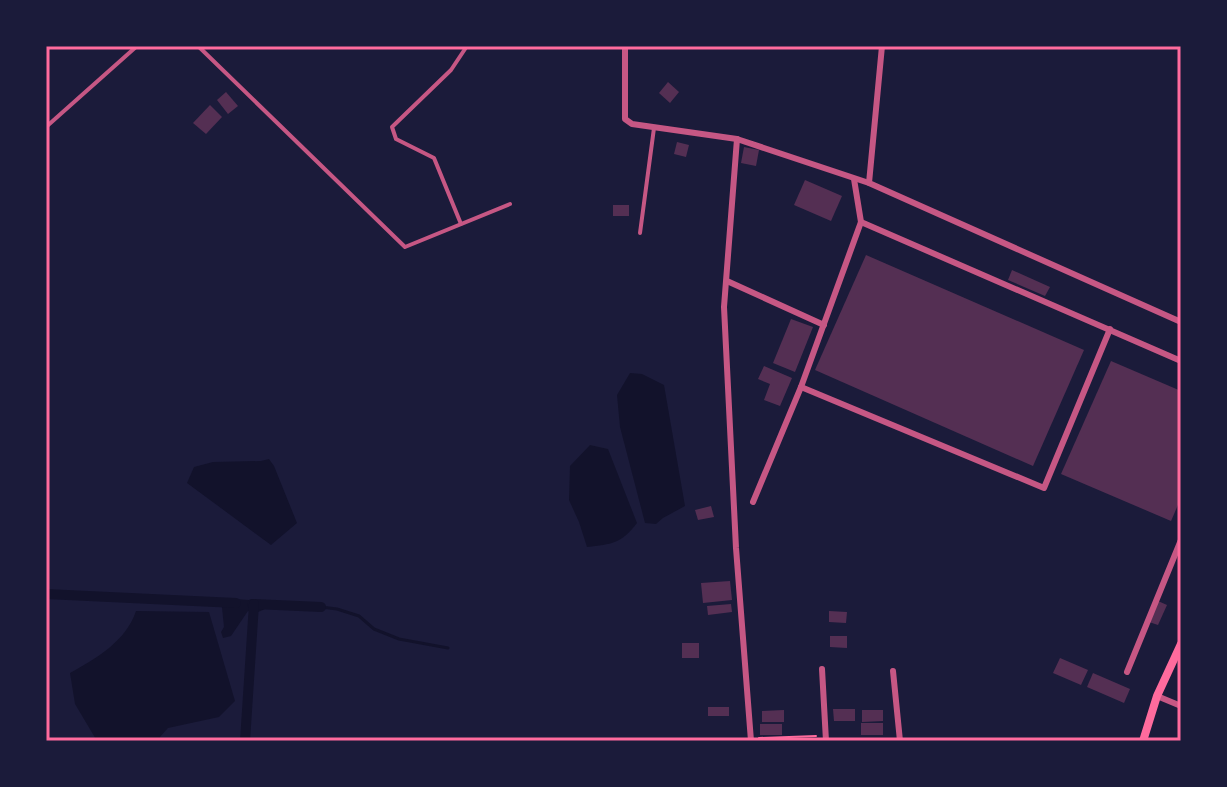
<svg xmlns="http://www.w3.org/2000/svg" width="1227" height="787" viewBox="0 0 1227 787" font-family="'Nunito Sans',sans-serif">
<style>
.water{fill:#12122b}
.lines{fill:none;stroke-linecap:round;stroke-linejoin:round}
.stream{stroke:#12122b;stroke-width:3}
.canal{stroke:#12122b;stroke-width:10}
.building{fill:#542f53}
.path{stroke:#ff6b9d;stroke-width:2}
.pedestrian{stroke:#c65784;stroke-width:4}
.minor{stroke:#c65784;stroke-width:6}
.secondary{stroke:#ff6b9d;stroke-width:8}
.neatline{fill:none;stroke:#ff6b9d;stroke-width:3}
</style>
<rect width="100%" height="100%" fill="#1b1b3a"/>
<g class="water">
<path d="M630,373L642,374L664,385L685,506L663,518L656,524L645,523L620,427L617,395Z"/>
<path d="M590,445L608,449L637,523C621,544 612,544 587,547L579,522L569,500L570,466Z"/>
<path d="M269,459L274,466L297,523L271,545L187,483L194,467L213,462L261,461Z"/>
<path d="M221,598L265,601V609L256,613L248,611L231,636L223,638L221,632L224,627Z"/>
<path d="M136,611L209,612L235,701L219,717L168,728L160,737V741H97L75,704L70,673C97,658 126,641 136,611Z"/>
</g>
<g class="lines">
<path class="stream" d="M321,607L337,609L359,616L374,629L399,639L448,648"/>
<g class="canal">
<path d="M46,594L236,603"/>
<path d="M252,604L321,607"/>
<path d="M245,741L254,604"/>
</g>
</g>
<g class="building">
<path d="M668,82L679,92L670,103L659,93Z"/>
<path d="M226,92L238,106L228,114L217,100Z"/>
<path d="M210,105L222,117L206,134L193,123Z"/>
<path d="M677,142L689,145L686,157L674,154Z"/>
<path d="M744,147L759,150L756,166L741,163Z"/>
<path d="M805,180L842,196L831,221L794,205Z"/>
<rect x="613" y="205" width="16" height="11"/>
<path d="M866,255L1084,350L1033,466L815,370Z"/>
<path d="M1012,270L1050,287L1045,296L1008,280Z"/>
<path d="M791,319L813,327L795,372L773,363Z"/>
<path d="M1111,361L1181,391V498L1171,521L1061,474Z"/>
<path d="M764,366L792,378L780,406L764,400L770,384L758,379Z"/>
<path d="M711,506L714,517L698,520L695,510Z"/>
<path d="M730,581L732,600L703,603L701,583Z"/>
<path d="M1158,601L1167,605L1158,625L1149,622Z"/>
<path d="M731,604L732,612L708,615L707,606Z"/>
<path d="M829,611L847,612L846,623L829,622Z"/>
<path d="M830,636H847V648L830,647Z"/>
<rect x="682" y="643" width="17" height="15"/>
<path d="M1060,658L1088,670L1081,685L1053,673Z"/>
<path d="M1093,673L1130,689L1124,703L1087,687Z"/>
<rect x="708" y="707" width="21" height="9"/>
<path d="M833,709H855V721H834Z"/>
<path d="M784,710V722H762V711Z"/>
<path d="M862,710H883V721L862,722Z"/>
<rect x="861" y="723" width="22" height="12"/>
<rect x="760" y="724" width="22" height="11"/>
</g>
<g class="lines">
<path class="path" d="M759,738L816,736"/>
<g class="pedestrian">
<path d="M198,46L405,247L510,204"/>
<path d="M46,127L137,46"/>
<path d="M461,224L434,158L396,139L392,127L451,70L467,46"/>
<path d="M640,233L654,128"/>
</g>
<g class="minor">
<path d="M625,46V119L632,124L737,139"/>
<path d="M882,46L869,183L1181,322"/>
<path d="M861,222L1181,361"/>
<path d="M727,281L824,325"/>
<path d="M801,387L1044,488L1110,329"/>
<path d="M753,502L801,387L861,222L854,179"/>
<path d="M822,669L826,741"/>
<path d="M893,671L900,741"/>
<path d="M1127,672L1181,540"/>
<path d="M1157,696L1181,706"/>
<path d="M751,741L736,548L724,307L737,139L869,183"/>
</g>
<path class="secondary" d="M1143,741L1157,696L1181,644"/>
</g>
<rect width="1227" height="787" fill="none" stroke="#1b1b3a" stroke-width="96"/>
<rect x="48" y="48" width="1131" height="691" class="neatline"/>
</svg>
